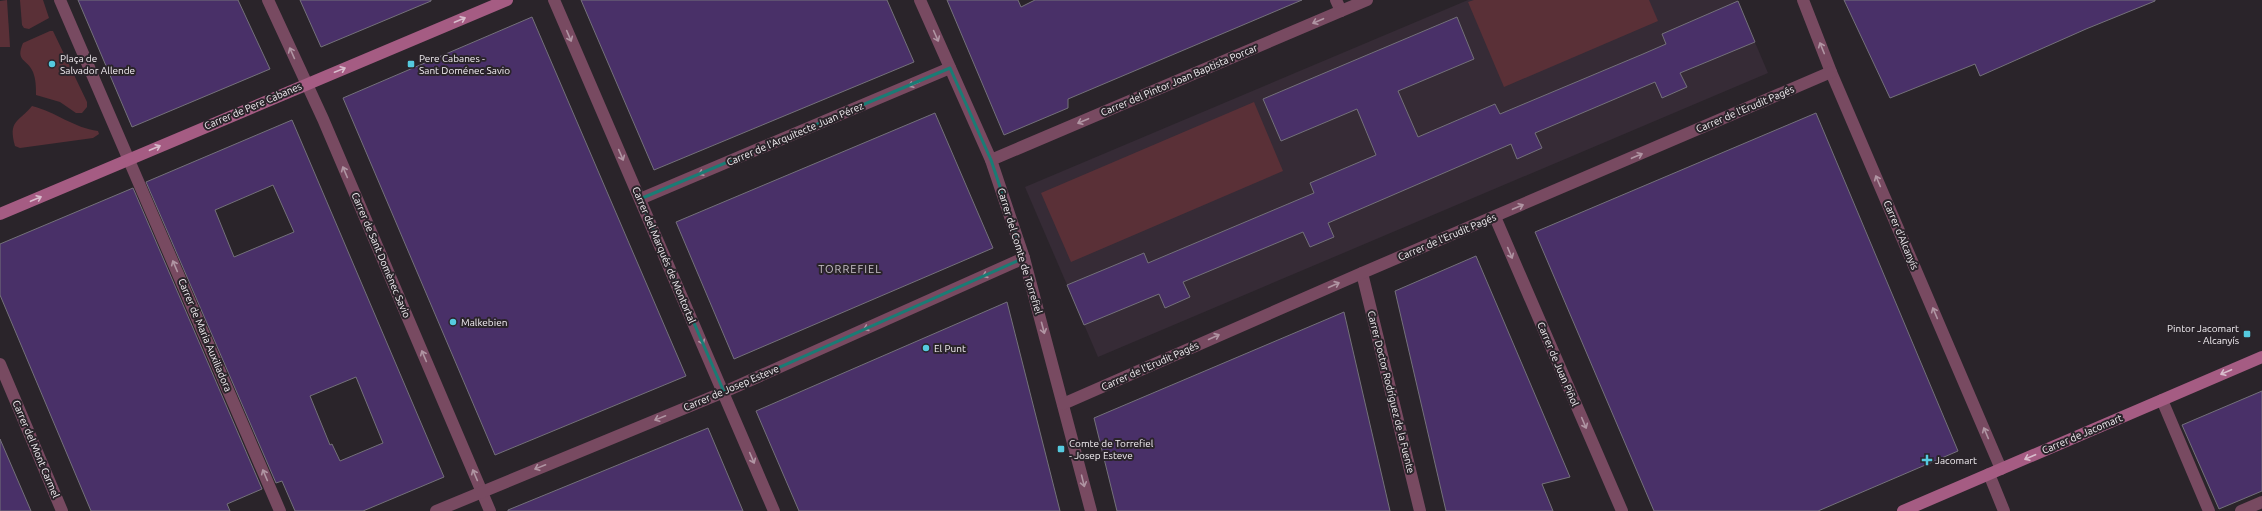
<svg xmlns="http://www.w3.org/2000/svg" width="2262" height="511" viewBox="0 0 2262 511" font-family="Ubuntu,sans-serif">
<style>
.built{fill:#362b36}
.green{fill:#5a3037}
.building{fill:#493068;stroke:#74717a;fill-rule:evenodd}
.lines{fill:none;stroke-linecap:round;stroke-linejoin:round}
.street{stroke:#784a61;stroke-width:12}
.secondary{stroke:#a55c83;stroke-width:12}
.oneway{stroke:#d8bccc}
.oneway2{stroke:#b095a3}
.marked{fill:none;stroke:#1a7c75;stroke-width:3;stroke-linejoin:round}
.poi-dot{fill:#55cadf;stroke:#2a242a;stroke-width:1.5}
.labels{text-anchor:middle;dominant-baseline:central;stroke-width:4;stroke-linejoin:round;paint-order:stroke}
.poi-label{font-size:10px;fill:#f4f0f4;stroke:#2a242a;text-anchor:start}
.street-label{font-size:10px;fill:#f4f0f4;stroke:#2a242a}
.neighbourhood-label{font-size:11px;letter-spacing:1px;fill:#c8c1c8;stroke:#2a242a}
</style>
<rect width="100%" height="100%" fill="#2a242a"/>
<path class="built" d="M1468,0H1737L1768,73L1098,357L1025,187Z"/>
<g class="green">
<path d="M7,0L10,47H0V1Z"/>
<path d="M20,0H43L49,18L29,29L24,28L22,25Z"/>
<path d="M1474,0H1649L1658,21L1504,87L1468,2Z"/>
<path d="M50,31H53L87,102V107L82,113H76L60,102L36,95C36,87 36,80 33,72C27,58 15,62 23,43Z"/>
<path d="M1254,102L1283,171L1071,262L1041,193Z"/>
<path d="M32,106C56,112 74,128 98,131L99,134L93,138L20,148L15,146C8,120 18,123 32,106Z"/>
</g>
<g class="building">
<path d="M78,0H238L270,69L132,127Z"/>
<path d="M300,0H431V1L321,47Z"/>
<path d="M581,0H887L914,62L654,170Z"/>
<path d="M947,0H1018L1021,7L1035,0H1302L1068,99V108L1004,135Z"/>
<path d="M1844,0H2155V1L2086,29L1980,76L1975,64L1890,98Z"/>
<path d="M1738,1L1755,42L1680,73L1687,87L1662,98L1655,82L1535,133L1542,148L1517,159L1511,144L1328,223L1334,237L1310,247L1303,232L1183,282L1190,297L1165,308L1159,294L1084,325L1067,285L1144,253L1148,263L1314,193L1310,183L1376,155L1357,109L1281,141L1263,99L1457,17L1474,59L1398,91L1418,137L1495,104L1500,114L1643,54L1666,44L1662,34Z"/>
<path d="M532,17L686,376L495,455L343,98Z"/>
<path d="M935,113L993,248L734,359L676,222Z"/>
<path d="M1816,113L1958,451L1818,511H1654L1535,232Z"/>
<path d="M292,120L444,477L363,511H295L282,481L276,483L146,182ZM273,185L294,232L234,257L215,210ZM356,377L383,443L340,461L332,444L330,445L310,396Z"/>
<path d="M133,188L262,489L227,504L230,511H91L0,295V244Z"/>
<path d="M1476,256L1570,477L1542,484L1553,511H1446L1395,291Z"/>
<path d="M1007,302L1060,511H799L756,411Z"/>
<path d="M1344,312L1390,511H1117L1094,418Z"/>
<path d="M2262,391V491L2219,509L2182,425Z"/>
<path d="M708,428L743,511H508V510Z"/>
<path d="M0,439L31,511H0Z"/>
</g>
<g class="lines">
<g class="street">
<path d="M60,0L280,511"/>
<path d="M268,0L323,119L490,511"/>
<path d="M554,0L774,511"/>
<path d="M920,0L991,160L1024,258L1091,511"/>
<path d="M1336,0L1341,11"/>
<path d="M1803,0L1831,72L2001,469"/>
<path d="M991,160L1367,0"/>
<path d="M640,199L950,68"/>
<path d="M1495,217L1622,511"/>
<path d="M1362,273L1420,511"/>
<path d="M0,364L62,511"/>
<path d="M2162,400L2209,511"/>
<path d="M1063,404L1362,273L1831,72"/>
<path d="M1989,474L2004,511"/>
<path d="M436,511L724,392L1024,258"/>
<path d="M2241,511L2262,502"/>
</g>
<g class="secondary">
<path d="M0,214L507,0"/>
<path d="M1903,511L2262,357"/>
</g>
</g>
<defs><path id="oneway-shaft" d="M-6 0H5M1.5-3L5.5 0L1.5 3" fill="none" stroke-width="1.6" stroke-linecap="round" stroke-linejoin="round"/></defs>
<g class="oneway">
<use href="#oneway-shaft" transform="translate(460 20) rotate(-23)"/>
<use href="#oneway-shaft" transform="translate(340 70) rotate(-22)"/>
<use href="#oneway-shaft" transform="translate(155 148) rotate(-23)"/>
<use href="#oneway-shaft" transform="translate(36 199) rotate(-23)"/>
<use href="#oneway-shaft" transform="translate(2226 372) rotate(157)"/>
<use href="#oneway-shaft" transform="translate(2030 457) rotate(157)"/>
</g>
<g class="oneway2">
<use href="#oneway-shaft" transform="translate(1318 21) rotate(157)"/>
<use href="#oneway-shaft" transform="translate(569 36) rotate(67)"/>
<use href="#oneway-shaft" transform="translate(936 36) rotate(66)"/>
<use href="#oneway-shaft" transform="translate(1822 48) rotate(-112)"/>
<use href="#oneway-shaft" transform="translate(292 53) rotate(-114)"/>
<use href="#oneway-shaft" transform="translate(914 84) rotate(157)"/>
<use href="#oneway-shaft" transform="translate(1083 121) rotate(157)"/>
<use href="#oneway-shaft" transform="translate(621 155) rotate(67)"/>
<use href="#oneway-shaft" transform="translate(1637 156) rotate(-23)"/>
<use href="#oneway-shaft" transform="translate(345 172) rotate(-113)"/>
<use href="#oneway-shaft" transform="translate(704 172) rotate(157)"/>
<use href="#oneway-shaft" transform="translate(1878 181) rotate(-113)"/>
<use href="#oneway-shaft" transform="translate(1518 207) rotate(-23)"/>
<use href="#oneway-shaft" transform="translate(1510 253) rotate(67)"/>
<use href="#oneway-shaft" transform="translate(175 266) rotate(-113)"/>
<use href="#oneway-shaft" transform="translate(988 274) rotate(156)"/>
<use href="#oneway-shaft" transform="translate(1334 285) rotate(-24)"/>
<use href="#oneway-shaft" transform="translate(1935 313) rotate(-113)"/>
<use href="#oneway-shaft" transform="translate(869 327) rotate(156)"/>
<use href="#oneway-shaft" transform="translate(1043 328) rotate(75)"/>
<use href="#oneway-shaft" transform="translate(1214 337) rotate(-24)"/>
<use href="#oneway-shaft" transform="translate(701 339) rotate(67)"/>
<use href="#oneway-shaft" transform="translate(424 356) rotate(-113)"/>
<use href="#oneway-shaft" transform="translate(660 418) rotate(158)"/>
<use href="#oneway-shaft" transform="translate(1584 423) rotate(67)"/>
<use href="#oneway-shaft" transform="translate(1986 433) rotate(-113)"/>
<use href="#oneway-shaft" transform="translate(752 458) rotate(67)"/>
<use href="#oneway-shaft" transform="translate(540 467) rotate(158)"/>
<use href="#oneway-shaft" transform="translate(265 475) rotate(-113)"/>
<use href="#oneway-shaft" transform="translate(475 475) rotate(-113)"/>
<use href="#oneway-shaft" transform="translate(1083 481) rotate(76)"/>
</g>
<path class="marked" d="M950,68L991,160L1024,258L724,392L640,199Z"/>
<g class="poi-dot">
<circle cx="52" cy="64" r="4"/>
<rect x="407" y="60" width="8" height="8" rx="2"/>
<circle cx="453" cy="322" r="4"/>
<rect x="2243" y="330" width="8" height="8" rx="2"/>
<circle cx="926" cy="348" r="4"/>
<rect x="1057" y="445" width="8" height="8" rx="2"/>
<path d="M1925 454h4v4h4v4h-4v4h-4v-4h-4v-4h4z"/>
</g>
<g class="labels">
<g class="poi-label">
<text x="60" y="58">Plaça de<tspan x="60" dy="12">Salvador Allende</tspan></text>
<text x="419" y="58">Pere Cabanes -<tspan x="419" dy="12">Sant Doménec Savio</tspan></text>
<text x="461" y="322">Malkebien</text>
<text x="2239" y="328" text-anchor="end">Pintor Jacomart<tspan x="2239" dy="12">- Alcanyís</tspan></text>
<text x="934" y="348">El Punt</text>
<text x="1069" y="443">Comte de Torrefiel<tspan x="1069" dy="12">- Josep Esteve</tspan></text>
<text x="1935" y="460">Jacomart</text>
</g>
<g class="street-label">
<text transform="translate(1179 80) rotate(-23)">Carrer del Pintor Joan Baptista Porcar</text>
<text transform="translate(253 106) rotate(-23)">Carrer de Pere Cabanes</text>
<text transform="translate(1745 109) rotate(-23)">Carrer de l'Erudit Pagés</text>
<text transform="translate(795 134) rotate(-23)">Carrer de l'Arquitecte Juan Pérez</text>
<text transform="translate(1901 235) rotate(67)">Carrer d'Alcanyís</text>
<text transform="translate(1447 237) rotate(-23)">Carrer de l'Erudit Pagés</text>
<text transform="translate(1020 251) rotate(73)">Carrer del Comte de Torrefiel</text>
<text transform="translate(381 255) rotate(67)">Carrer de Sant Domènec Savio</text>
<text transform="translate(664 255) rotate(67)">Carrer del Marqués de Montortal</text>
<text transform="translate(205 335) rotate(67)">Carrer de Maria Auxiliadora</text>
<text transform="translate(1558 364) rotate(67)">Carrer de Juan Piñol</text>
<text transform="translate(1150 366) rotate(-24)">Carrer de l'Erudit Pagés</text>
<text transform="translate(731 388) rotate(-23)">Carrer de Josep Esteve</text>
<text transform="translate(1391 392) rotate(76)">Carrer Doctor Rodríguez de la Fuente</text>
<text transform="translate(2082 434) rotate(-23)">Carrer de Jacomart</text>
<text transform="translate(36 449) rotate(67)">Carrer del Mont Carmel</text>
</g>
<g class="neighbourhood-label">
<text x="850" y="269">TORREFIEL</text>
</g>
</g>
</svg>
